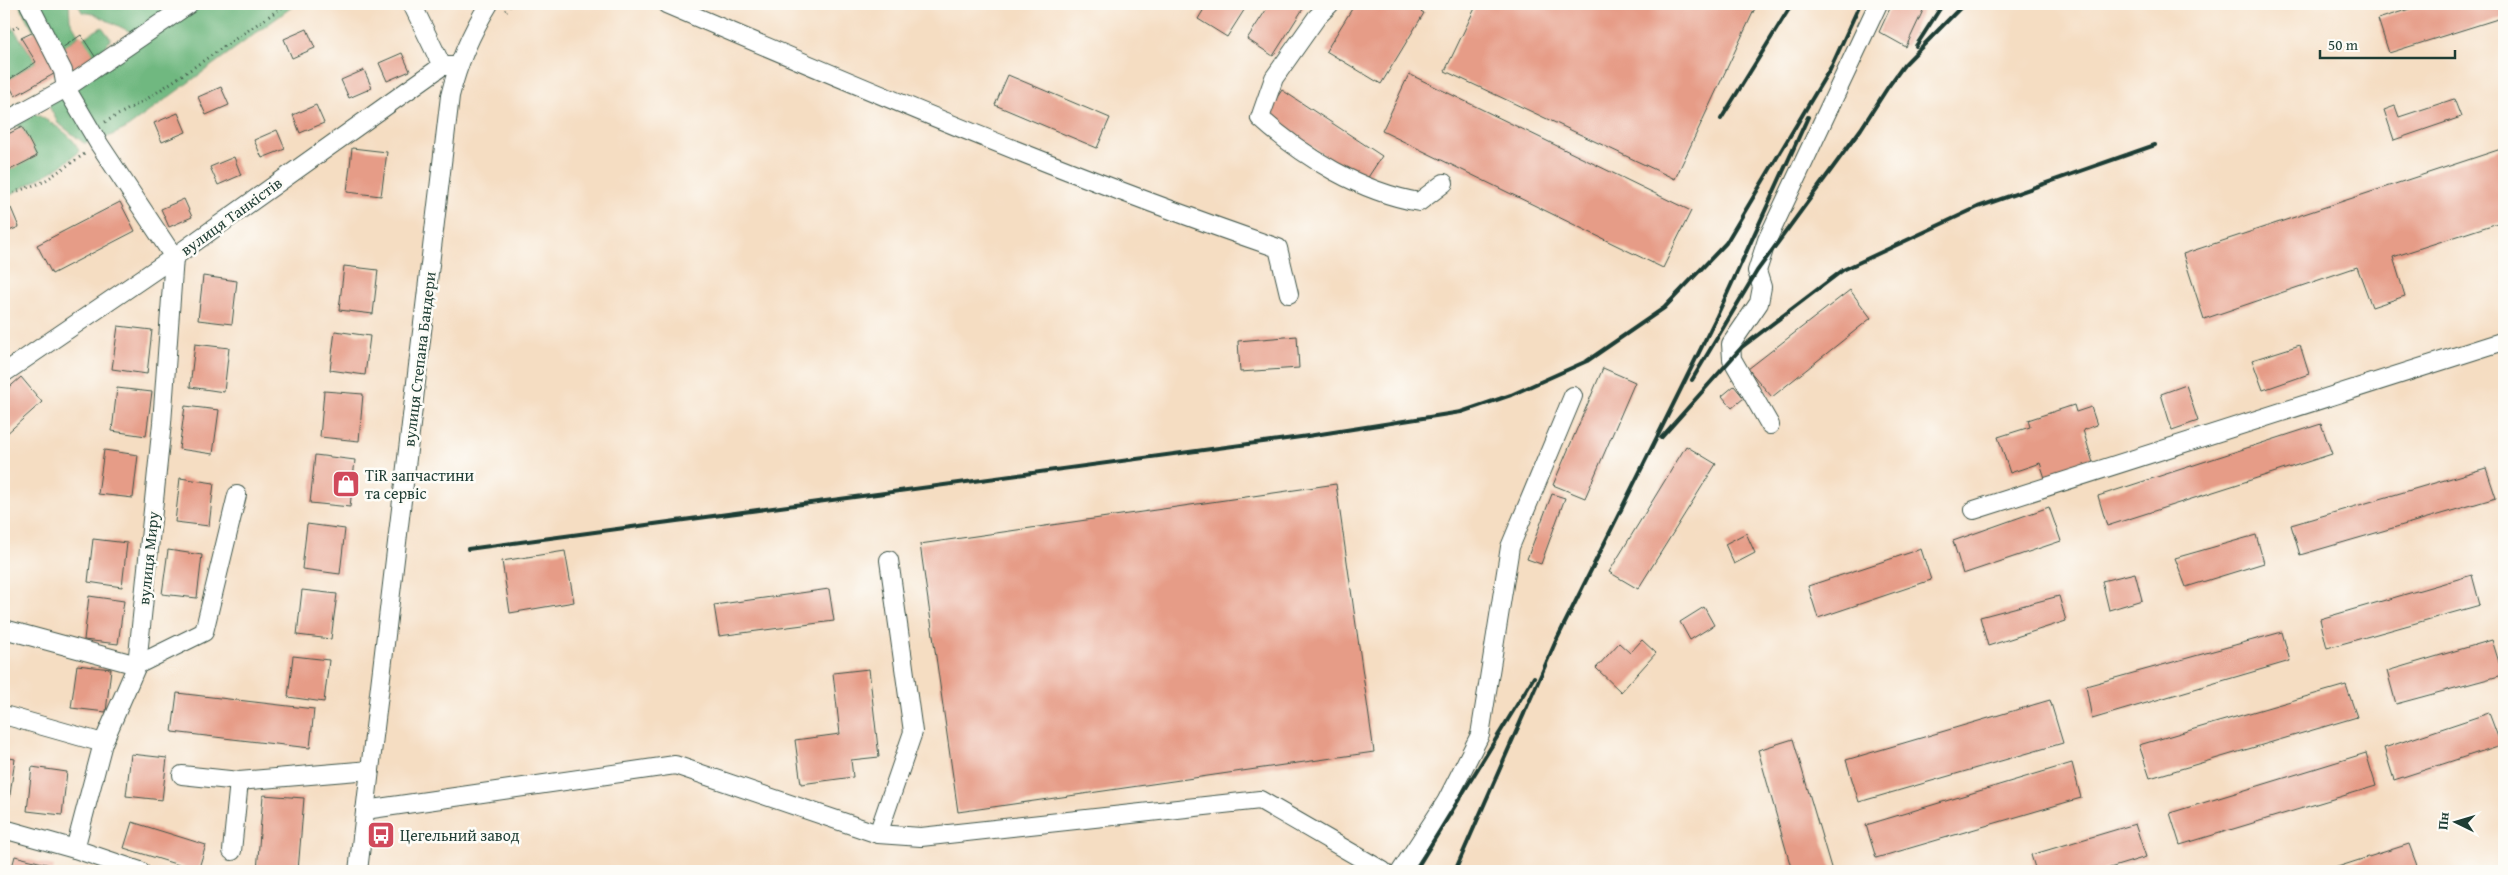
<svg xmlns="http://www.w3.org/2000/svg" width="2508" height="875" viewBox="0 0 2508 875" font-family="'Gentium Book Plus',serif">
<style>
.forest{fill:#70b880;stroke:#487a5a}
.building{fill:#e69c87}
.lines{fill:none;stroke-linecap:round;stroke-linejoin:round}
.minor-casing{stroke:#3f5549;stroke-width:20}
.path{stroke:#3f5549;stroke-width:3;stroke-dasharray:1 4;stroke-linecap:butt}
.minor{stroke:#fff;stroke-width:18}
.rail{stroke:#1f3d34;stroke-width:4}
.labels{text-anchor:middle;dominant-baseline:central;stroke-width:5;stroke-linejoin:round;paint-order:stroke}
.street-label{font-size:16px;fill:#1f3d34;stroke:#fdfcf7}
.poi-label{font-size:16px;fill:#1f3d34;stroke:#fdfcf7;text-anchor:start}
</style>
<rect width="100%" height="100%" fill="#fdfcf7"/>
<filter id="ink" filterUnits="userSpaceOnUse"><feTurbulence type="fractalNoise" baseFrequency=".02" numOctaves="2"/><feDisplacementMap in="SourceGraphic" scale="10" xChannelSelector="R" yChannelSelector="G"/><feConvolveMatrix kernelMatrix="1 2 1 2 8 2 1 2 1" color-interpolation-filters="sRGB"/></filter>
<filter id="wash" filterUnits="userSpaceOnUse"><feTurbulence type="fractalNoise" baseFrequency=".0096" numOctaves="4" result="noise"/><feDisplacementMap in="SourceGraphic" scale="20" xChannelSelector="R" yChannelSelector="G"/><feGaussianBlur stdDeviation="1.12" result="paint"/><feColorMatrix in="noise" values="0 0 0 0 0 0 0 0 0 0 0 0 0 0 0 0 0 1.4 0 .05"/><feComposite in="paint" operator="in"/></filter>
<g filter="url(#wash)">
<rect width="100%" height="100%" fill="#f5ddc2"/>
<g class="forest">
<path d="M19,4H69L70,20L79,36L51,56C40,38 27,23 19,4Z"/>
<path d="M78,4H296L125,129L101,140L84,143L58,123L49,106L83,38L102,27L111,39L102,51L106,58L135,34L94,14L82,12Z"/>
<path d="M9,22L36,62L7,81L4,86V25Z"/>
<path d="M19,105C36,115 75,132 79,152L60,167L4,198V173L36,156L22,127L7,125L4,118L7,110Z"/>
</g>
<g id="blocks">
<g class="building">
<path d="M1207,4H1248L1227,37L1198,19Z"/>
<path d="M1270,4H1306L1273,56L1247,39Z"/>
<path d="M1355,4H1409L1424,13L1381,84L1326,51Z"/>
<path d="M1477,4H1757L1675,179L1445,71Z"/>
<path d="M1892,4H1926L1906,47L1879,32Z"/>
<path d="M2425,4H2504V17L2389,53L2378,19Z"/>
<path d="M307,29L315,48L292,58L284,39Z"/>
<path d="M36,31L59,71L15,96L7,81L36,62L21,38Z"/>
<path d="M81,35L96,58L70,75L56,52Z"/>
<path d="M402,53L410,71L387,81L379,63Z"/>
<path d="M364,70L372,88L349,98L341,80Z"/>
<path d="M1409,74L1691,211L1663,268L1382,131Z"/>
<path d="M1008,75L1110,118L1097,148L995,105Z"/>
<path d="M221,87L229,105L206,115L198,97Z"/>
<path d="M1282,90L1382,156L1365,182L1265,115Z"/>
<path d="M2454,99L2461,117L2394,140L2384,110L2395,106L2399,117Z"/>
<path d="M316,105L324,123L300,133L293,115Z"/>
<path d="M178,113L186,132L162,142L154,123Z"/>
<path d="M22,127L37,156L4,173V136Z"/>
<path d="M277,130L285,149L262,158L254,140Z"/>
<path d="M352,148L387,152L381,196L347,192Z"/>
<path d="M2504,148V221L2393,257L2405,296L2372,307L2357,267L2204,319L2183,254Z"/>
<path d="M234,157L241,175L218,185L210,167Z"/>
<path d="M184,199L192,217L169,227L161,209Z"/>
<path d="M120,202L135,231L52,274L37,245Z"/>
<path d="M11,208L19,227L4,233V211Z"/>
<path d="M344,266L378,270L373,314L339,310Z"/>
<path d="M203,276L237,281L232,324L198,320Z"/>
<path d="M1850,290L1871,318L1772,397L1748,369Z"/>
<path d="M118,326L152,330L147,374L112,369Z"/>
<path d="M335,331L370,336L365,375L330,370Z"/>
<path d="M1297,336L1299,368L1240,372L1238,341Z"/>
<path d="M195,344L229,348L224,392L190,387Z"/>
<path d="M2300,345L2309,374L2263,390L2252,360Z"/>
<path d="M1603,368L1635,382L1585,498L1553,485Z"/>
<path d="M21,377L42,402L4,436V392Z"/>
<path d="M2186,385L2198,421L2172,430L2161,394Z"/>
<path d="M1734,386L1744,398L1732,408L1722,396Z"/>
<path d="M117,388L152,392L146,436L112,431Z"/>
<path d="M324,391L363,394L359,441L320,437Z"/>
<path d="M2074,405L2076,412L2091,407L2097,425L2083,430L2093,463L2045,478L2040,463L2010,473L1998,437L2030,427L2028,420Z"/>
<path d="M185,406L219,410L213,454L179,449Z"/>
<path d="M2321,424L2332,454L2107,526L2098,496Z"/>
<path d="M1686,446L1716,464L1638,589L1609,572Z"/>
<path d="M104,450L138,455L133,498L98,494Z"/>
<path d="M315,455L355,460L350,507L310,503Z"/>
<path d="M2486,468L2496,498L2300,555L2291,525Z"/>
<path d="M180,478L214,483L209,526L175,522Z"/>
<path d="M1336,484L1374,752L958,812L920,544Z"/>
<path d="M1552,494L1565,498L1541,564L1527,559Z"/>
<path d="M2049,507L2061,541L1963,574L1953,541Z"/>
<path d="M307,524L345,529L340,574L302,569Z"/>
<path d="M1746,533L1755,553L1734,564L1725,544Z"/>
<path d="M2256,535L2264,563L2186,587L2175,558Z"/>
<path d="M93,539L127,543L122,587L88,582Z"/>
<path d="M1921,549L1931,580L1818,618L1808,586Z"/>
<path d="M168,550L202,555L197,598L162,594Z"/>
<path d="M565,551L574,602L510,613L502,561Z"/>
<path d="M2135,573L2142,600L2109,610L2102,581Z"/>
<path d="M2472,575L2480,605L2327,648L2320,619Z"/>
<path d="M829,589L834,621L719,636L714,605Z"/>
<path d="M302,590L337,594L331,639L297,635Z"/>
<path d="M89,596L124,601L118,644L84,640Z"/>
<path d="M2059,596L2066,621L1988,646L1980,617Z"/>
<path d="M1704,607L1714,625L1690,640L1680,622Z"/>
<path d="M2282,632L2290,661L2092,719L2086,686Z"/>
<path d="M1642,640L1656,653L1621,692L1596,668L1619,643L1630,653Z"/>
<path d="M2492,640L2503,675L2396,704L2387,671Z"/>
<path d="M293,656L329,660L324,702L288,697Z"/>
<path d="M77,665L111,669L106,712L71,708Z"/>
<path d="M869,669L879,757L851,760L853,777L801,784L795,740L840,734L833,673Z"/>
<path d="M2346,685L2357,717L2150,778L2139,745Z"/>
<path d="M177,693L314,709L310,748L172,732Z"/>
<path d="M2050,700L2063,743L1859,802L1846,760Z"/>
<path d="M2489,713L2501,745L2394,780L2384,748Z"/>
<path d="M1793,739L1832,871H1792L1758,750Z"/>
<path d="M2366,753L2376,786L2180,845L2170,813Z"/>
<path d="M131,754L167,758L162,800L126,796Z"/>
<path d="M4,757L15,759L9,802L4,801Z"/>
<path d="M2072,763L2081,798L1876,858L1866,825Z"/>
<path d="M32,767L67,772L62,815L27,811Z"/>
<path d="M263,795L304,798L298,871H257Z"/>
<path d="M132,822L206,845L198,871L124,848Z"/>
<path d="M2135,824L2146,857L2100,871H2036L2031,855Z"/>
<path d="M2409,844L2419,871H2325Z"/>
<path d="M15,856L54,866L53,871H11Z"/>
</g>
</g>
</g>
<g filter="url(#ink)">
<use href="#blocks" fill-opacity="0" stroke="#3f5549" stroke-width="1"/>
<g class="lines">
<g class="minor-casing">
<g id="minor">
<path d="M29,4L63,71L66,88L99,144L174,257L162,423L137,665L103,743L75,849"/>
<path d="M412,4L442,66"/>
<path d="M666,4C868,90 1070,177 1278,248L1289,294"/>
<path d="M1330,4L1317,17L1274,78L1260,118C1303,157 1361,192 1419,202L1444,183"/>
<path d="M4,122L66,88L189,4"/>
<path d="M4,373L174,257L442,66H458"/>
<path d="M1770,425L1732,359L1731,344L1759,303L1762,287L1757,271L1767,240L1878,4"/>
<path d="M1974,510L2504,341"/>
<path d="M4,629L137,665L204,632L237,495"/>
<path d="M4,715L103,743"/>
<path d="M182,775L239,781L370,770"/>
<path d="M365,810L675,765L878,834L921,837L1260,800L1383,871"/>
<path d="M4,829L75,849L140,871"/>
<path d="M878,834L913,732L889,560"/>
<path d="M232,851L239,781"/>
<path d="M358,871L450,96C458,63 471,33 489,4"/>
<path d="M1401,871L1446,802L1480,735L1510,547L1573,396"/>
</g>
</g>
<g class="path">
<path d="M4,7L9,4"/>
<path d="M506,11L511,4"/>
<path d="M4,33L21,25"/>
<path d="M105,122L147,99L287,4"/>
<path d="M4,196L43,182L86,153"/>
</g>
<use href="#minor" class="minor"/>
<g class="rail">
<path d="M1916,46L1943,4"/>
<path d="M1829,72L1860,4"/>
<path d="M1721,119L1792,4"/>
<path d="M1692,380L1757,271L1861,129L1888,87L1904,65L1964,4"/>
<path d="M1661,438L1742,347L1843,270L1978,207L2155,145"/>
<path d="M468,549L1308,436L1461,412L1511,395L1587,361L1664,308L1726,243L1831,67"/>
<path d="M1415,871L1534,677"/>
<path d="M1455,871L1555,643L1716,318L1808,117"/>
</g>
</g>
</g>
<defs>
<g id="shop-square" transform="scale(1.4375)"><rect x="-9" y="-9" width="18" height="18" rx="4" fill="#d1495b" stroke="#fdfcf7"/><path d="M-5-2.5h2.3a2.7 3.5 0 0 1 5.4 0H5L5.5 6h-11ZM-1.5-2.5h3a1.5 2.3 0 0 0-3 0Z" fill="#fff"/></g>
<g id="bus-square" transform="scale(1.4375)"><rect x="-9" y="-9" width="18" height="18" rx="4" fill="#d1495b" stroke="#fdfcf7"/><path d="M-5-6H5V4H4V6H2V4H-2V6H-4V4H-5ZM-3.5-4V0h7V-4ZM-3.5 1.2v1.5H-2V1.2ZM2 1.2v1.5H3.5V1.2Z" fill="#fff"/></g>
</defs>
<g fill-rule="evenodd">
<use href="#shop-square" x="346" y="484"/>
<use href="#bus-square" x="381" y="835"/>
</g>
<g class="labels">
<g class="street-label">
<text transform="translate(231 216) rotate(-36)">вулиця Танкістів</text>
<text transform="translate(419 359) rotate(-83)">вулиця Степана Бандери</text>
<text transform="translate(148 558) rotate(-84)">вулиця Миру</text>
</g>
<g class="poi-label">
<text x="365" y="475">TiR запчастини<tspan x="365" dy="18">та сервіс</tspan></text>
<text x="400" y="835">Цегельний завод</text>
</g>
</g>
<rect width="2508" height="875" fill="none" stroke="#fdfcf7" stroke-width="20"/>
<g transform="translate(2456 822) rotate(275)" stroke="#fdfcf7" stroke-width="4" paint-order="stroke">
<path d="M0-4L9 19L0 12L-9 19Z" fill="#1f3d34"/>
<text y="-8" font-size="14" font-weight="bold" text-anchor="middle" fill="#1f3d34">Пн</text>
</g>
<path d="M2320 50v8h135v-8" fill="none" stroke="#1f3d34" stroke-width="2.5"/>
<text x="2328" y="50" font-size="15" fill="#1f3d34" stroke="#fdfcf7" stroke-width="4" paint-order="stroke">50 m</text>
</svg>
